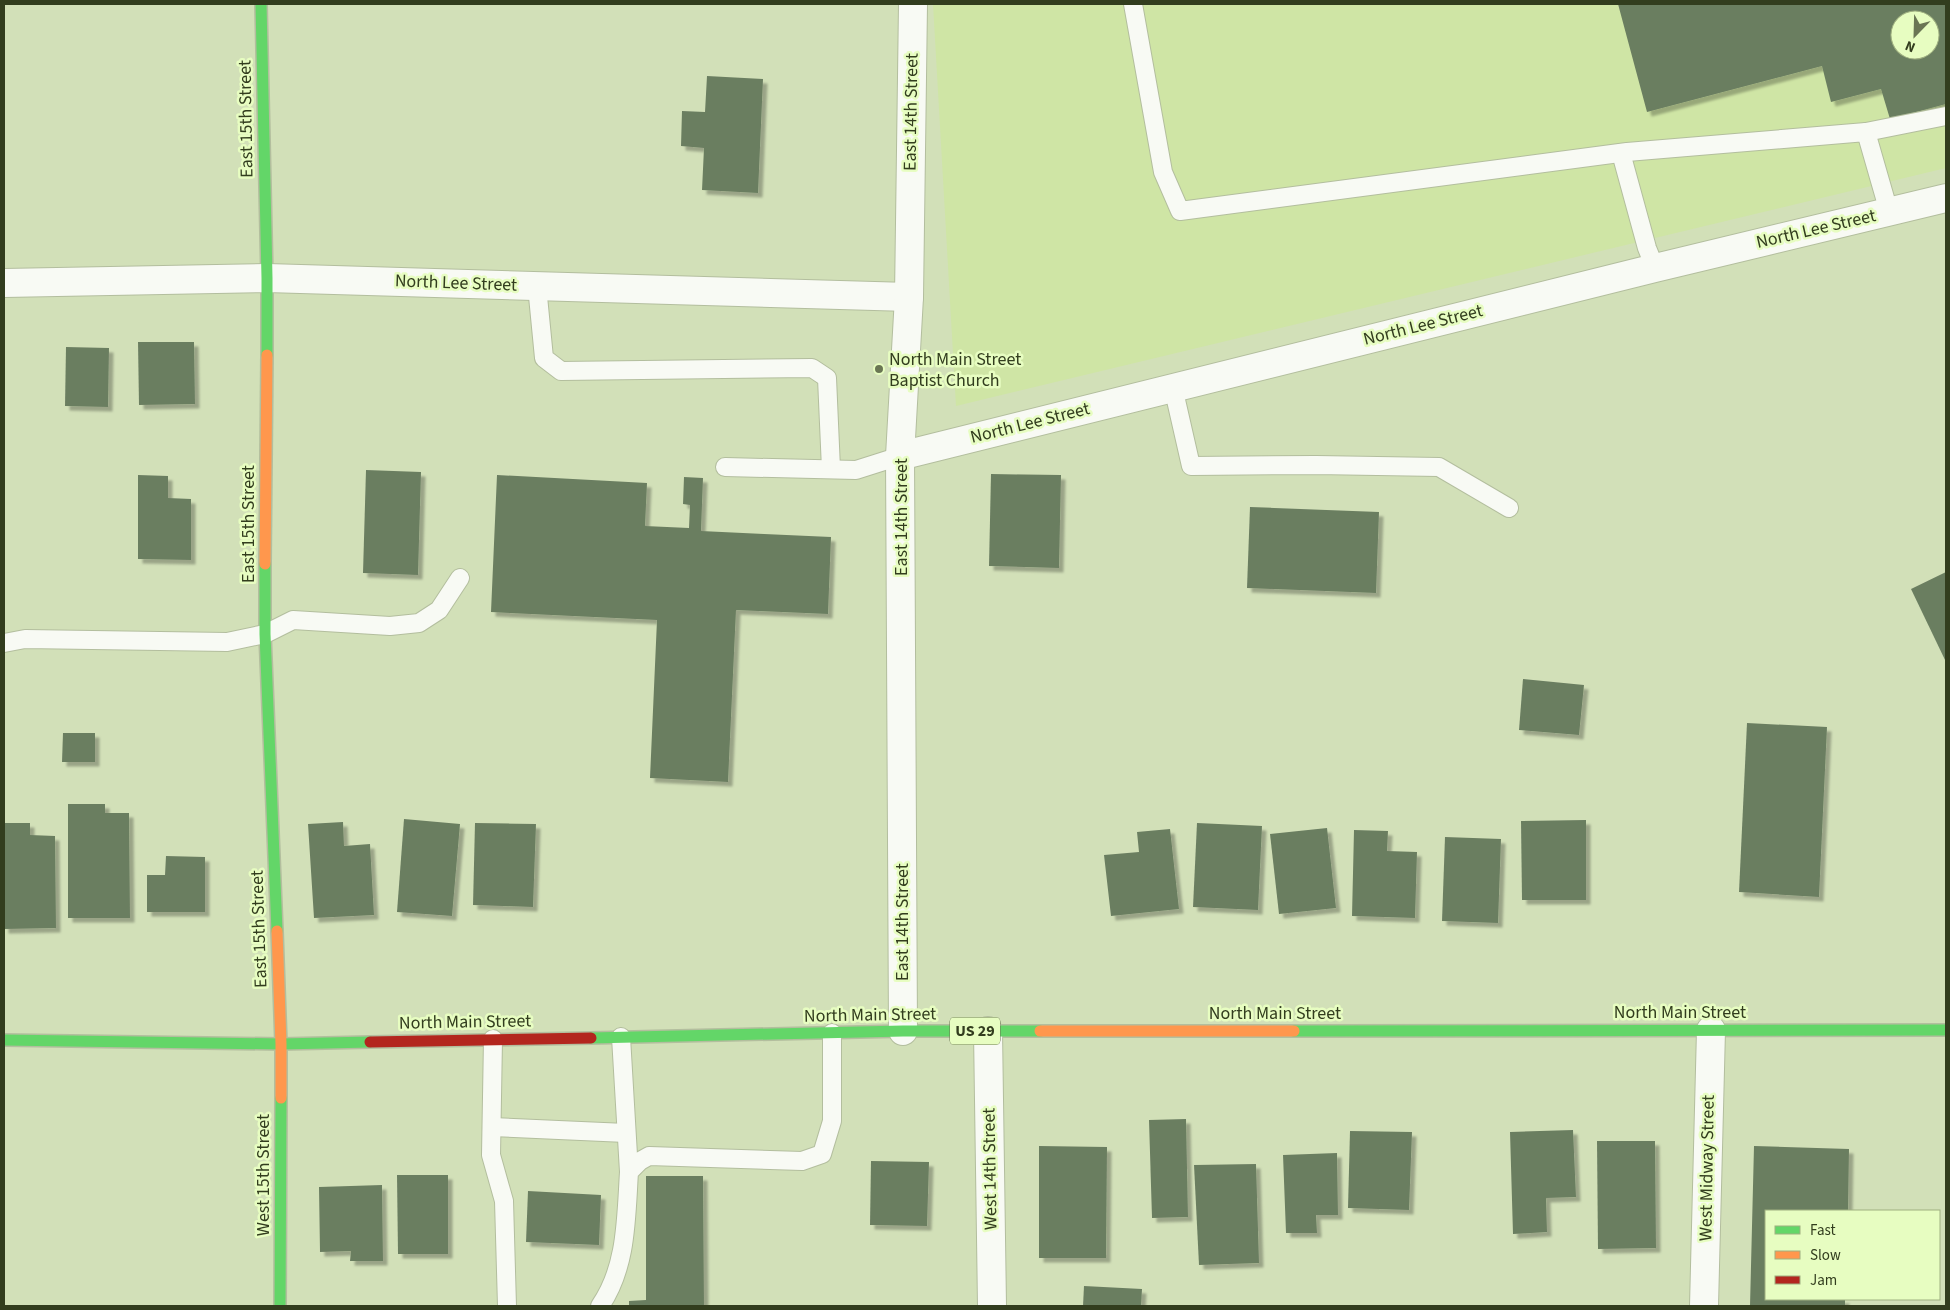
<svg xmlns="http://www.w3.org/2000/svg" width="1950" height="1310" viewBox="0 0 1950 1310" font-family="'Source Sans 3',sans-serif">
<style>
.built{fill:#cfe5a5;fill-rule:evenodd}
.building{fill:#6b7e61;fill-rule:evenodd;filter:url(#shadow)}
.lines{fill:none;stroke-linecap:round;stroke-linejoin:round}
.lane-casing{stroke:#b3be9e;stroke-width:20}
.street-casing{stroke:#b3be9e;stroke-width:30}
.fast-casing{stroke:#b3be9e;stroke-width:14}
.slow-casing{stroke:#b3be9e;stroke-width:14}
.jam-casing{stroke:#b3be9e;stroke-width:14}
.lane{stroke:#f8faf4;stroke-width:18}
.street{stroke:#f8faf4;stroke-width:28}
.fast{stroke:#63d668;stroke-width:11}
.slow{stroke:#ff974d;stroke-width:11}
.jam{stroke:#b3261e;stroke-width:11}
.poi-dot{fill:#6a7654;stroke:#e7fdc1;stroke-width:2}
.labels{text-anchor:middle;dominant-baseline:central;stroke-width:5;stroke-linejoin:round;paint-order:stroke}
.shield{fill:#e7fdc1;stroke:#68774f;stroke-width:1}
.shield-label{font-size:16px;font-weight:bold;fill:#323d1e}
.street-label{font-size:18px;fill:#323d1e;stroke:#e7fdc1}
.poi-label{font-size:18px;fill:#323d1e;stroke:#e7fdc1;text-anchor:start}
</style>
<defs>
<filter id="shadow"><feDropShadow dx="4.5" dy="4.5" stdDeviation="1" flood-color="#0004"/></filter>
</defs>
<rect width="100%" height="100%" fill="#d2e0b8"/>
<path class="built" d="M933,4H1946V168L956,406ZM1900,20H1930V50H1900Z"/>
<g class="building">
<path d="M1618,4H1946V104L1890,119L1881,89L1831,102L1822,66L1647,112ZM1900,20H1930V50H1900Z"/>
<path d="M707,76L763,79L758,193L702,190L704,148L681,146L682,111L705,112Z"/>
<path d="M138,342H194L195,404L139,405Z"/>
<path d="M66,347L109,348L108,407L65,406Z"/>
<path d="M366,470L421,472L418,575L363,573Z"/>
<path d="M991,474L1061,475L1059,568L989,566Z"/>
<path d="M138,475L168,476V498L191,499V560L138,559Z"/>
<path d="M497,475L647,483L645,526L689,528L690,505L683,504L684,477L703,478L701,531L831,537L828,614L736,610L728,782L650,778L657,620L491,612Z"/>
<path d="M1250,507L1379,512L1376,593L1247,588Z"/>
<path d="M1946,572V662L1911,589Z"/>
<path d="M1523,679L1584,685L1579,735L1519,730Z"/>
<path d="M1747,723L1827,727L1819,897L1739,892Z"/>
<path d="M63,733H95V762H62Z"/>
<path d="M68,804H105V813H129L130,918H68Z"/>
<path d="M404,819L460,824L452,916L397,912Z"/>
<path d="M1586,820V900H1522L1521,821Z"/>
<path d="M343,822L344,846L370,844L374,915L314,918L308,824Z"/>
<path d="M4,823H30V835L55,836L56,928L4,929Z"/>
<path d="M475,823L536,824L533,907L473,905Z"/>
<path d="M1197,823L1262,826L1258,910L1193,907Z"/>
<path d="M1327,828L1336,908L1279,914L1270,834Z"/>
<path d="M1170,829L1179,909L1111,916L1104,855L1139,852L1137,832Z"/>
<path d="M1354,830L1388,831L1387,851L1417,852L1415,918L1352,916Z"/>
<path d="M1445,837L1501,839L1498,923L1442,921Z"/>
<path d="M166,856L205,857V912H147V875H165Z"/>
<path d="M1186,1119L1188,1217L1152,1218L1149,1120Z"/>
<path d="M1573,1130L1576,1197L1546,1198L1547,1232L1513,1234L1510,1132Z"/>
<path d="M1350,1131L1412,1132L1409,1210L1348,1208Z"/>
<path d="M1597,1141H1655L1656,1248L1598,1249Z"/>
<path d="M1039,1146L1107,1147L1106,1258H1039Z"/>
<path d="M1754,1146L1849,1149L1848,1211H1766V1299H1845V1306H1750Z"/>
<path d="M1337,1153L1338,1215H1316L1317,1233H1286L1283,1155Z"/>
<path d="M871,1161L929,1162L927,1226L870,1225Z"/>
<path d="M1256,1164L1259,1263L1199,1265L1194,1165Z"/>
<path d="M397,1175H448V1254H398Z"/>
<path d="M646,1176H703L704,1306H629V1301L646,1300Z"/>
<path d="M382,1185L383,1261H350L351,1251L320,1252L319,1187Z"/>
<path d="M528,1191L601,1195L599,1245L526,1242Z"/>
<path d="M1084,1286L1142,1289L1141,1306H1083Z"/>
</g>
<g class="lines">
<g class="lane-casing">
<g id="lane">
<path d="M1133,4L1163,172L1180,211L1627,152L1866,132L1889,212"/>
<path d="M1866,132L1946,116"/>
<path d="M1621,153L1647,248L1655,268"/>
<path d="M537,286L544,358L561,371L812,368L827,378L831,469"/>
<path d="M1173,387L1191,466L1316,465L1439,467L1509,508"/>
<path d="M725,467L856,470L900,456"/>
<path d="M4,643L25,639L227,642L265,634L293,620L390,626L419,623L439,610L460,578"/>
<path d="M621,1037L629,1172"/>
<path d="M493,1039L491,1155L504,1201L507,1306"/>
<path d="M492,1127L626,1133"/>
<path d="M600,1306C627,1267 626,1218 629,1172L640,1161L649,1156L802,1161L822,1154L832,1121V1033"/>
</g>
</g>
<g class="street-casing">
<g id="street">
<path d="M4,283L267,278L909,297"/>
<path d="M900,456L1655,268L1946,198"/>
<path d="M903,1031L900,456L909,297L913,4"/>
<path d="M988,1031L992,1306"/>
<path d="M1704,1306L1711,1030"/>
</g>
</g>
<g class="fast-casing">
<g id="fast">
<path d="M261,4L267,278V355"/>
<path d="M265,564V634L277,931"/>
<path d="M1294,1031L1946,1030"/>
<path d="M591,1038L903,1031H1040"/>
<path d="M4,1040L281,1044L370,1042"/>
<path d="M280,1306L281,1098"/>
</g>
</g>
<g class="slow-casing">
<g id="slow">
<path d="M265,564L267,355"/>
<path d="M277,931L281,1044V1098"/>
<path d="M1040,1031H1294"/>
</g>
</g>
<g class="jam-casing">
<path id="jam" d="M370,1042L591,1038"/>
</g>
<use href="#lane" class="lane"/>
<use href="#street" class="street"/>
<use href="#fast" class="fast"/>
<use href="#slow" class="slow"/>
<use href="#jam" class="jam"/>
</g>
<circle class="poi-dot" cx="879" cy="369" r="5"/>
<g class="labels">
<rect class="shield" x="950" y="1017.5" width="50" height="27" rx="4"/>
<g class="shield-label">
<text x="975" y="1031">US 29</text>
</g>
<g class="street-label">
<text transform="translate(911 112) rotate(-89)">East 14th Street</text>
<text transform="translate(246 119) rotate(-91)">East 15th Street</text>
<text transform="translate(1816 229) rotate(-13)">North Lee Street</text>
<text transform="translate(456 283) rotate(2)">North Lee Street</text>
<text transform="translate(1423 325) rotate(-14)">North Lee Street</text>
<text transform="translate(1030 423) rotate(-14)">North Lee Street</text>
<text transform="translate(901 517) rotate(-90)">East 14th Street</text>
<text transform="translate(248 524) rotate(-90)">East 15th Street</text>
<text transform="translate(902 922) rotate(-90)">East 14th Street</text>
<text transform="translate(259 929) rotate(-92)">East 15th Street</text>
<text x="1680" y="1012">North Main Street</text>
<text x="1275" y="1013">North Main Street</text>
<text transform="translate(870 1015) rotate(-1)">North Main Street</text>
<text transform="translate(465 1022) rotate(-1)">North Main Street</text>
<text transform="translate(1707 1168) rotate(-89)">West Midway Street</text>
<text transform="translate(990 1169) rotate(-91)">West 14th Street</text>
<text transform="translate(263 1175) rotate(-90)">West 15th Street</text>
</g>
<g class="poi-label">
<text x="889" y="359">North Main Street<tspan x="889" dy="21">Baptist Church</tspan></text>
</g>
</g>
<rect width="1950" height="1310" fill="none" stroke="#323d1e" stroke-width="10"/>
<rect x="1765" y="1210" width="175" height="90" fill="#e7fdc1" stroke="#9fb080"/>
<rect x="1775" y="1226" width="25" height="8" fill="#63d668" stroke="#9fb080"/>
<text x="1810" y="1235" font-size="15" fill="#323d1e">Fast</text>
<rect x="1775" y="1251" width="25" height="8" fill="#ff974d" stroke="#9fb080"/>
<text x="1810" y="1260" font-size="15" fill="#323d1e">Slow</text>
<rect x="1775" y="1276" width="25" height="8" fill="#b3261e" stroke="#9fb080"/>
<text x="1810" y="1285" font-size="15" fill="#323d1e">Jam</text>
<g transform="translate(1915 35) rotate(203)"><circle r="24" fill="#e7fdc1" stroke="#9fb080"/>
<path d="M0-4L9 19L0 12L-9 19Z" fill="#6a7654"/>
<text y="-8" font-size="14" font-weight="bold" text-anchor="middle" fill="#323d1e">N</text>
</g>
</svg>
